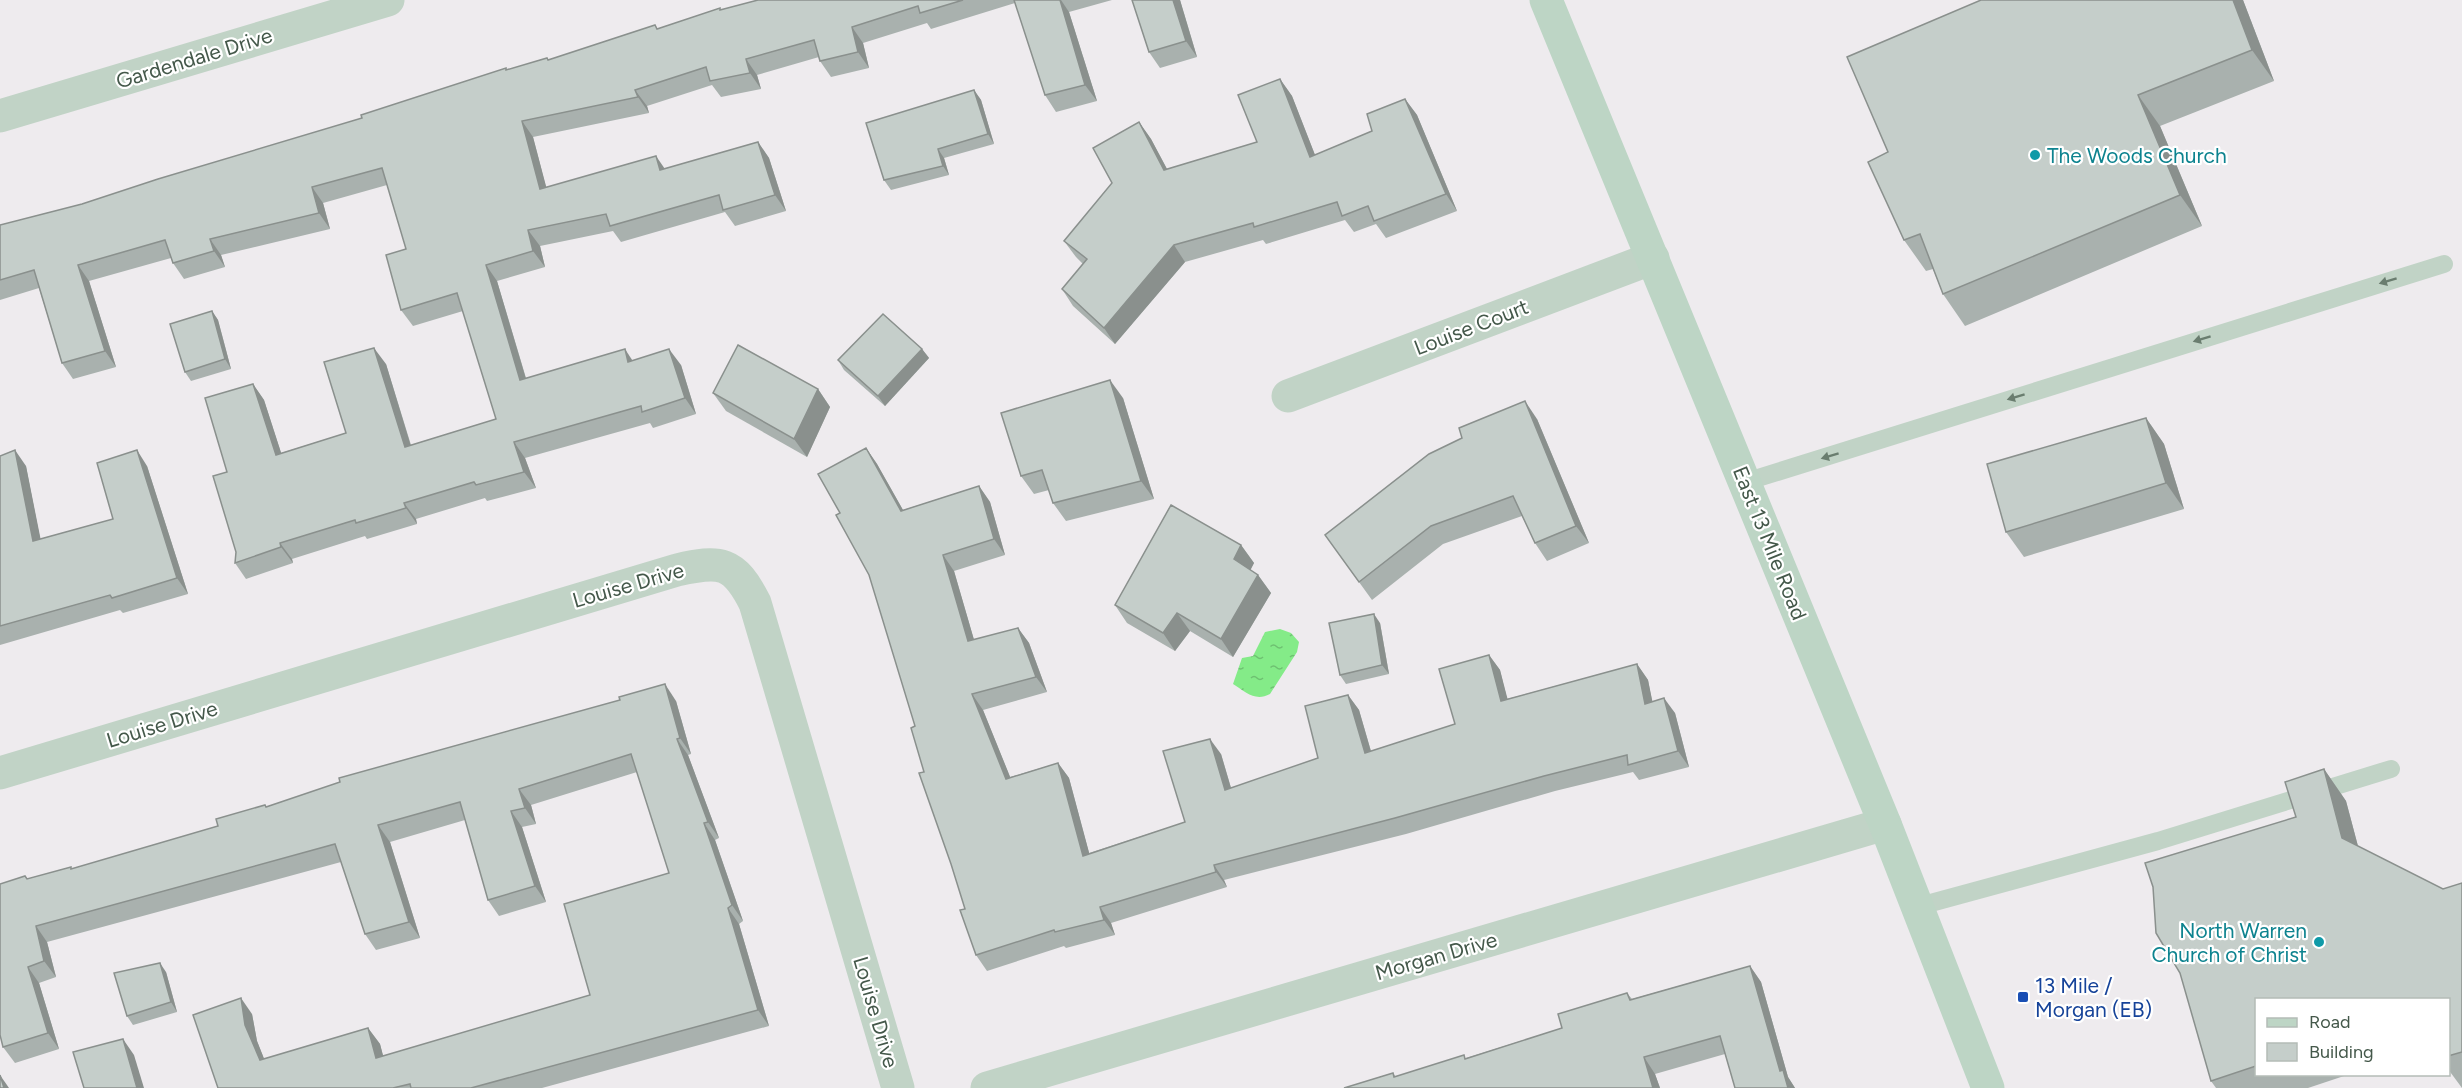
<svg xmlns="http://www.w3.org/2000/svg" width="2462" height="1088" viewBox="0 0 2462 1088" font-family="Figtree,sans-serif">
<style>
.water{fill:url(#water-ripples)}
.lines{fill:none;stroke-linecap:round;stroke-linejoin:round}
.lane{stroke:#c1d3c6;stroke-width:18}
.street{stroke:#c1d3c6;stroke-width:33}
.secondary{stroke:#bdd5c5;stroke-width:33}
.wall{fill:#a9b1ae}
.shaded-wall{fill:#8a908d}
.building{fill:#c5ceca;stroke:#8a908d;stroke-width:1.5}
.oneway{fill:#6a7d6f}
.culture-dot{fill:#0f9aa8;stroke:#fff;stroke-width:2}
.transit-dot{fill:#1a4fb4;stroke:#fff;stroke-width:2}
.labels{text-anchor:middle;dominant-baseline:central;stroke-width:4.5;stroke-linejoin:round;paint-order:stroke}
.street-label{font-size:21px;fill:#44584a;stroke:#fff}
.culture-label{font-size:21px;fill:#0d838f;stroke:#fff;text-anchor:start}
.transit-label{font-size:21px;fill:#164399;stroke:#fff;text-anchor:start}
</style>
<defs>
<pattern id="water-ripples" width="26" height="14" patternUnits="userSpaceOnUse" patternTransform="scale(1.5)"><rect width="26" height="14" fill="#84eb88"/><path d="M2 4q2-2 4 0t4 0M15 11q2-2 4 0t4 0" fill="none" stroke="#6ec171"/></pattern>
</defs>
<rect width="100%" height="100%" fill="#eeebee"/>
<path class="water" d="M1280,629L1291,633L1299,642L1297,652L1270,694C1255,702 1246,692 1233,684L1242,658L1253,656L1265,632Z"/>
<g class="lines">
<g class="lane">
<path d="M1745,482L2444,264"/>
<path d="M1916,907L2158,841L2391,769"/>
</g>
<g class="street">
<path d="M0,116L388,0"/>
<path d="M1288,396L1653,258"/>
<path d="M0,773L677,570C720,560 734,561 755,603L898,1088"/>
<path d="M987,1088L1885,824"/>
</g>
<path class="secondary" d="M1546,0L1885,824L1988,1088"/>
</g>
<g class="wall">
<path d="M758,0H1112L1069,12L1097,101L1056,112L1045,95L1015,3L931,29L927,23L863,43L869,68L831,77L820,61L819,57L757,75L761,89L721,97L712,85L647,106L649,113L533,137L546,187L664,169L758,142L769,158L786,211L735,226L725,212L621,242L613,231L540,246L545,267L497,281L526,378L632,360L681,365L696,414L653,428L650,423L525,458L536,488L487,501L485,498L416,519L417,524L367,539L365,536L292,559L293,563L246,579L235,563L236,552L227,472L253,384L264,400L281,453L346,433L386,364L411,445L496,419L463,311L413,326L401,310L406,249L387,185L323,203L330,229L221,255L225,267L184,279L173,263L171,258L89,281L116,367L73,379L62,363L39,288L0,300V225L82,204L362,118L506,68L507,70L548,60L655,25L658,29L720,8L721,10Z"/>
<path d="M1132,0H1180L1197,57L1160,68L1149,52Z"/>
<path d="M1981,0H2243L2274,81L2160,126L2202,226L1965,326L1943,294L1933,269L1926,271L1904,240L1888,152Z"/>
<path d="M1280,79L1292,96L1315,155L1372,131L1405,99L1417,115L1457,211L1386,238L1376,224L1354,232L1345,220L1266,244L1263,240L1185,262L1115,344L1073,306L1062,289L1083,264L1076,257L1064,241L1112,183L1139,122L1151,139L1167,169L1257,142Z"/>
<path d="M974,90L981,100L994,144L944,158L949,175L891,190L884,180Z"/>
<path d="M212,311L218,320L231,369L191,381L185,372Z"/>
<path d="M922,349L929,358L885,406L844,370L838,360Z"/>
<path d="M818,389L830,407L807,457L726,411L713,393Z"/>
<path d="M1123,398L1154,499L1066,521L1053,503L1049,490L1034,494L1021,476Z"/>
<path d="M2146,418L2164,444L2184,509L2024,557L2006,532Z"/>
<path d="M1537,419L1589,543L1547,561L1535,543L1522,516L1443,544L1372,600L1338,553Z"/>
<path d="M866,448L877,464L903,510L979,486L990,502L1005,555L954,571L974,640L1018,628L1029,643L1047,692L983,710L1010,777L1058,763L1069,778L1089,853L1185,822L1221,754L1231,788L1318,758L1348,695L1359,710L1371,751L1455,724L1489,655L1500,670L1507,699L1637,664L1648,680L1652,701L1675,713L1689,767L1639,780L1633,772L1555,791L1406,834L1224,880L1227,887L1111,923L1115,935L1066,948L1064,946L987,971L976,955L965,909L924,772L915,726L869,575L840,513Z"/>
<path d="M0,456L26,466L40,539L113,519L147,466L188,594L123,613L120,610L0,645Z"/>
<path d="M1241,545L1254,563L1250,570L1258,575L1271,593L1233,657L1190,631L1175,651L1127,623L1115,605Z"/>
<path d="M1380,623L1389,674L1346,684L1340,675Z"/>
<path d="M676,701L691,754L688,755L719,838L715,840L743,921L739,924L769,1026L542,1088H218L252,1014L257,1041L264,1059L368,1028L380,1044L383,1056L590,995L669,873L637,772L531,805L536,824L522,827L546,902L499,916L488,900L465,820L390,842L420,938L376,950L365,934L341,862L47,942L56,977L39,983L59,1049L15,1063L3,1047L27,879L72,869L218,826L266,807Z"/>
<path d="M2324,769L2346,801L2358,846L2443,889L2462,883V1088L2448,1069V999H2256V1074H2350L2308,1088H2216L2211,1081L2296,817Z"/>
<path d="M1750,966L1761,982L1788,1077L1795,1088H1735L1725,1054L1655,1074L1660,1088H1344L1393,1073L1396,1077L1466,1058L1562,1028L1627,993L1632,999Z"/>
<path d="M166,972L177,1012L133,1025L127,1016Z"/>
</g>
<g class="shaded-wall">
<path d="M1060,0H1061L1069,12L1097,101L1085,85Z"/>
<path d="M1173,0H1180L1197,57L1186,41Z"/>
<path d="M2233,0H2243L2274,81L2252,50Z"/>
<path d="M852,27L863,43L869,68L858,52Z"/>
<path d="M746,59L757,75L761,89L750,73Z"/>
<path d="M1280,79L1292,96L1322,173L1310,157Z"/>
<path d="M635,90L647,106L649,113L638,97Z"/>
<path d="M974,90L981,100L994,144L988,134Z"/>
<path d="M2138,95L2160,126L2202,226L2180,195Z"/>
<path d="M1405,99L1417,115L1457,211L1446,194Z"/>
<path d="M522,121L533,137L551,205L540,189Z"/>
<path d="M1139,122L1151,139L1176,186L1164,170Z"/>
<path d="M758,142L769,158L786,211L775,195Z"/>
<path d="M938,149L944,158L949,175L943,166Z"/>
<path d="M656,156L667,172L660,170Z"/>
<path d="M312,187L323,203L330,229L319,213Z"/>
<path d="M528,230L540,246L545,267L533,251Z"/>
<path d="M210,239L221,255L225,267L214,251Z"/>
<path d="M1174,245L1185,262L1115,344L1104,328Z"/>
<path d="M78,265L89,281L116,367L105,351Z"/>
<path d="M486,265L497,281L531,396L520,380Z"/>
<path d="M212,311L218,320L231,369L225,359Z"/>
<path d="M374,348L386,364L416,463L405,447Z"/>
<path d="M625,349L636,366L628,362Z"/>
<path d="M669,349L681,365L696,414L685,398Z"/>
<path d="M922,349L929,358L885,406L878,396Z"/>
<path d="M1110,380L1123,398L1154,499L1141,481Z"/>
<path d="M253,384L264,400L287,471L276,455Z"/>
<path d="M818,389L830,407L807,457L794,439Z"/>
<path d="M1525,401L1537,419L1589,543L1576,526Z"/>
<path d="M2146,418L2164,444L2184,509L2166,483Z"/>
<path d="M514,442L525,458L536,488L524,472Z"/>
<path d="M866,448L877,464L912,526L901,511Z"/>
<path d="M15,450L26,466L44,556L33,541Z"/>
<path d="M137,450L147,466L188,594L177,578Z"/>
<path d="M979,486L990,502L1005,555L994,539Z"/>
<path d="M404,503L416,519L417,524L406,508Z"/>
<path d="M280,543L292,559L293,563L281,547Z"/>
<path d="M1241,545L1254,563L1247,577L1234,559Z"/>
<path d="M943,555L954,571L979,657L968,641Z"/>
<path d="M1258,575L1271,593L1233,657L1221,639Z"/>
<path d="M1177,613L1190,631L1175,651L1163,633Z"/>
<path d="M1374,614L1380,623L1389,674L1382,665Z"/>
<path d="M1018,628L1029,643L1047,692L1036,677Z"/>
<path d="M1489,655L1500,670L1512,716L1501,701Z"/>
<path d="M1637,664L1648,680L1656,719L1645,704Z"/>
<path d="M665,684L676,701L691,754L680,738Z"/>
<path d="M972,694L983,710L1017,794L1006,779Z"/>
<path d="M1348,695L1359,710L1376,769L1365,753Z"/>
<path d="M1664,698L1675,713L1689,767L1678,751Z"/>
<path d="M677,739L688,755L719,838L708,822Z"/>
<path d="M1210,739L1221,754L1236,805L1225,790Z"/>
<path d="M1058,763L1069,778L1094,871L1083,856Z"/>
<path d="M2324,769L2346,801L2364,869L2342,838Z"/>
<path d="M519,789L531,805L536,824L525,808Z"/>
<path d="M511,811L522,827L546,902L535,886Z"/>
<path d="M704,823L715,840L743,921L732,905Z"/>
<path d="M378,825L390,842L420,938L409,922Z"/>
<path d="M1214,865L1224,880L1227,887L1216,872Z"/>
<path d="M1100,907L1111,923L1115,935L1104,920Z"/>
<path d="M728,908L739,924L769,1026L758,1010Z"/>
<path d="M36,926L47,942L56,977L44,961Z"/>
<path d="M160,963L166,972L177,1012L171,1002Z"/>
<path d="M1750,966L1761,982L1788,1077L1795,1088H1788L1780,1071Z"/>
<path d="M28,967L39,983L59,1049L48,1033Z"/>
<path d="M241,998L252,1014L257,1041L271,1076L260,1060L245,1025Z"/>
<path d="M368,1028L380,1044L388,1074L376,1058Z"/>
<path d="M123,1039L134,1055L144,1088H137Z"/>
<path d="M1644,1057L1655,1074L1660,1088H1653Z"/>
<path d="M0,1075L9,1088H4Z"/>
</g>
<g class="building">
<path d="M758,0H963L920,13L918,6L852,27L858,52L820,61L814,40L746,59L750,73L710,81L706,67L635,90L638,97L522,121L540,189L656,156L660,170L758,142L775,195L723,210L719,195L610,226L606,214L528,230L533,251L486,265L520,380L625,349L628,362L669,349L685,398L642,412L641,406L514,442L524,472L476,485L474,482L404,503L406,508L356,523L355,520L280,543L281,547L235,563L236,552L213,476L227,472L205,398L253,384L276,455L346,433L324,362L374,348L405,447L496,419L457,293L401,310L386,255L406,249L382,168L312,187L319,213L210,239L214,251L173,263L165,240L78,265L105,351L62,363L34,270L0,280V225L82,204L158,179L362,118L361,115L506,68V70L547,58L548,60L655,25L657,29L720,8V10Z"/>
<path d="M1014,0H1060L1085,85L1045,95Z"/>
<path d="M1132,0H1173L1186,41L1149,52Z"/>
<path d="M1981,0H2233L2252,50L2138,95L2180,195L1943,294L1920,234L1904,240L1868,162L1888,152L1847,57Z"/>
<path d="M1280,79L1310,157L1372,131L1367,114L1405,99L1446,194L1374,221L1368,206L1342,216L1337,202L1254,227L1253,223L1174,245L1104,328L1062,289L1087,259L1064,241L1112,183L1093,148L1139,122L1164,170L1257,142L1238,95Z"/>
<path d="M974,90L988,134L938,149L943,166L884,180L866,123Z"/>
<path d="M212,311L225,359L185,372L170,324Z"/>
<path d="M883,314L922,349L878,396L838,360Z"/>
<path d="M738,345L818,389L794,439L713,393Z"/>
<path d="M1110,380L1141,481L1053,503L1042,470L1021,476L1001,413Z"/>
<path d="M1525,401L1576,526L1535,543L1513,496L1431,526L1359,582L1325,535L1429,454L1462,438L1459,428Z"/>
<path d="M2146,418L2166,483L2006,532L1987,464Z"/>
<path d="M866,448L901,511L979,486L994,539L943,555L968,641L1018,628L1036,677L972,694L1006,779L1058,763L1083,856L1185,822L1163,751L1210,739L1225,790L1318,758L1305,706L1348,695L1365,753L1455,724L1439,669L1489,655L1501,701L1637,664L1645,704L1664,698L1678,751L1628,765L1627,755L1544,776L1395,818L1214,865L1216,872L1100,907L1104,920L1055,932L1054,930L976,955L960,910L965,909L951,864L919,773L924,772L911,728L915,726L869,575L836,515L840,513L818,474Z"/>
<path d="M15,450L33,541L113,519L97,463L137,450L177,578L112,598L110,595L0,626V456Z"/>
<path d="M1171,505L1241,545L1234,559L1258,575L1221,639L1177,613L1163,633L1115,605Z"/>
<path d="M1374,614L1382,665L1340,675L1329,623Z"/>
<path d="M665,684L680,738L677,739L708,822L704,823L732,905L728,908L758,1010L471,1088H411L410,1084L393,1088H218L193,1015L241,998L245,1025L260,1060L368,1028L376,1058L590,995L564,904L669,873L631,754L519,789L525,808L511,811L535,886L488,900L460,802L378,825L409,922L365,934L335,844L36,926L44,961L28,967L48,1033L3,1047L0,1035V884L25,876L27,879L71,867V869L218,826L216,819L265,805L266,807L340,782L339,778L620,700L619,697Z"/>
<path d="M2324,769L2342,838L2443,889L2462,883V1052L2448,1056V999H2256V1066L2211,1081L2180,973L2156,933L2153,887L2145,863L2296,817L2285,782Z"/>
<path d="M160,963L171,1002L127,1016L114,973Z"/>
<path d="M1750,966L1780,1071L1783,1070L1788,1088H1735L1720,1036L1644,1057L1653,1088H1344L1393,1073L1394,1077L1464,1055L1465,1059L1562,1028L1558,1014L1627,993L1630,1000Z"/>
<path d="M123,1039L137,1088H84L73,1052Z"/>
<path d="M0,1075L4,1088H0Z"/>
</g>
<defs><path id="oneway-solid" d="M-6-.8H1V-3.2L6.5 0L1 3.2V.8H-6Z" transform="scale(1.5)"/></defs>
<g class="oneway">
<use href="#oneway-solid" transform="translate(2388 281) rotate(163)"/>
<use href="#oneway-solid" transform="translate(2202 339) rotate(163)"/>
<use href="#oneway-solid" transform="translate(2016 397) rotate(163)"/>
<use href="#oneway-solid" transform="translate(1830 456) rotate(163)"/>
</g>
<g class="culture-dot">
<circle cx="2035" cy="155" r="6"/>
<circle cx="2319" cy="942" r="6"/>
</g>
<rect class="transit-dot" x="2017" y="991" width="12" height="12" rx="3"/>
<g class="labels">
<g class="street-label">
<text transform="translate(194 58) rotate(-17)">Gardendale Drive</text>
<text transform="translate(1471 327) rotate(-21)">Louise Court</text>
<text transform="translate(1770 543) rotate(68)">East 13 Mile Road</text>
<text transform="translate(628 585) rotate(-16)">Louise Drive</text>
<text transform="translate(162 724) rotate(-17)">Louise Drive</text>
<text transform="translate(1436 956) rotate(-16)">Morgan Drive</text>
<text transform="translate(876 1012) rotate(74)">Louise Drive</text>
</g>
<g class="culture-label">
<text x="2047" y="155">The Woods Church</text>
<text x="2307" y="930" text-anchor="end">North Warren<tspan x="2307" dy="24">Church of Christ</tspan></text>
</g>
<g class="transit-label">
<text x="2035" y="985">13 Mile /<tspan x="2035" dy="24">Morgan (EB)</tspan></text>
</g>
</g>
<rect x="2255" y="998" width="195" height="78" fill="#ffffff" stroke="#b4bcb7" stroke-width="1.5"/>
<rect x="2267" y="1018" width="30" height="9" fill="#bdd5c5" stroke="#b4bcb7" stroke-width="1.5"/>
<text x="2309" y="1028" font-size="18" fill="#44584a">Road</text>
<rect x="2267" y="1043" width="30" height="18" fill="#c5ceca" stroke="#b4bcb7" stroke-width="1.5"/>
<text x="2309" y="1058" font-size="18" fill="#44584a">Building</text>
</svg>
